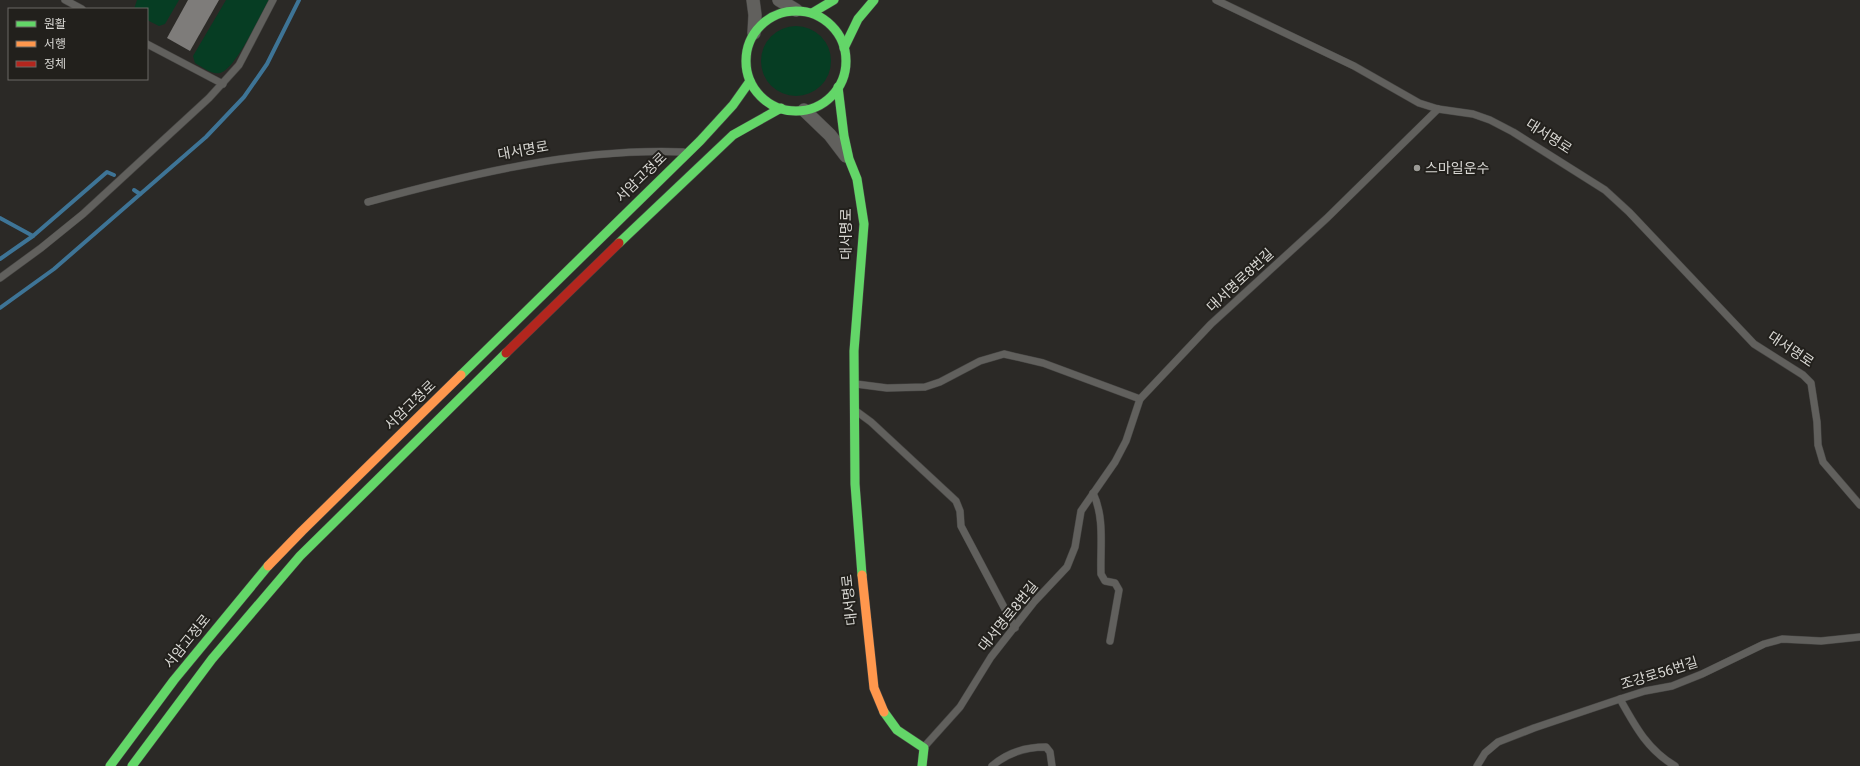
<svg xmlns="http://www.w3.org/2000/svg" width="1860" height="766" viewBox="0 0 1860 766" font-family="Roboto,'Noto Sans KR',sans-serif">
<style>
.green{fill:#063d23}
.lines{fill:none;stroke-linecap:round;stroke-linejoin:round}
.stream{stroke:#3e7496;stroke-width:4}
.building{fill:#7e7c7a}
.lane-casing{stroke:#464543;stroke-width:8}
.street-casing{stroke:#464543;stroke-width:14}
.fast-casing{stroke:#464543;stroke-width:10}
.slow-casing{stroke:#464543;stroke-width:10}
.jam-casing{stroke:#464543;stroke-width:10}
.lane{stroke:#61605d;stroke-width:7}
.street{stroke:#61605d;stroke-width:13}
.fast{stroke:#63d668;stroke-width:9}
.slow{stroke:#ff974d;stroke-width:9}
.jam{stroke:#b3261e;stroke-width:9}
.poi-dot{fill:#9b9a96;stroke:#22201c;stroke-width:1.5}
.labels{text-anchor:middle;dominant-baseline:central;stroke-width:4;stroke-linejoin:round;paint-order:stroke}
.street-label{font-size:14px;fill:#d8d7d3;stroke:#22201c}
.poi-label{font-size:14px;fill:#d8d7d3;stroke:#22201c;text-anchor:start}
</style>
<rect width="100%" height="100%" fill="#2b2926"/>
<g class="green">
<path d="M137,0H179L165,24L159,26L147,20V9H134Z"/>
<path d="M226,0H269C261,15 235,70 220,73C212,75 202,67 195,63L193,56Z"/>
<circle cx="796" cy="61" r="35"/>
</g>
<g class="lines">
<g class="stream">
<path d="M134,190L140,194"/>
<path d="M0,218L33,236"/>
<path d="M0,259L33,236L107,172L114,175"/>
<path d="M0,308L54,269L206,137L244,97L267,64L299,0"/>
</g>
</g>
<path class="building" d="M188,0H219L190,51L167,38Z"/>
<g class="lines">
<g class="lane-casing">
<g id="lane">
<path d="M65,0L82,9"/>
<path d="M1216,0L1354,66L1419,103L1438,109L1473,114L1490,120L1513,132L1605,190L1629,212L1754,344L1803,375L1811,383L1817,422L1818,445L1823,462L1860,505"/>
<path d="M147,44L223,84"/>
<path d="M368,202C470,174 577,148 683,152"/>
<path d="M0,278L41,248L83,214L209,98L239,65L273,0"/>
<path d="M856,384L887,388L925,387L940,382L980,361L1004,354L1043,363L1140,399"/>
<path d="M856,411L871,422L956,501L960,511L961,526L1015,628"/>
<path d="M1093,493C1105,518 1100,547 1101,574L1105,581L1115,583L1119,590L1110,641"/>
<path d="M1620,699C1635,726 1647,749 1675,766"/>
<path d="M924,747L960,707L991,657L1034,602L1067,567L1075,547L1081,511L1115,462L1126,441L1140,399L1211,324L1327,218L1438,109"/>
<path d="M992,766C1008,752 1025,747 1046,747L1050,752L1052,766"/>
<path d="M1477,766L1485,753L1498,742L1534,728L1620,699L1645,691L1672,686L1702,674L1764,644L1782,639L1821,641L1860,637"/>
</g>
</g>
<g class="street-casing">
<g id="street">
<path d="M753,0L755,15L754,33"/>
<path d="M779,0L796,10"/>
<path d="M804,110L830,135L846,156"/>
</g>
</g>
<g class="fast-casing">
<g id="fast">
<circle cx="796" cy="61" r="50"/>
<path d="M812,13L834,0"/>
<path d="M844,48L858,19L874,0"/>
<path d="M838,87L844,136L849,159L857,179L864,224L854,351L855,484L862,575"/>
<path d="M619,243L733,135L781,108"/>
<path d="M461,375L700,141L733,105L750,81"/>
<path d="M884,712L897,730L924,748L922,766"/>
<path d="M110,766L174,680L268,566"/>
<path d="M132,766L212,659L300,556L506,353"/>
</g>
</g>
<g class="slow-casing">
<g id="slow">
<path d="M268,566L302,531L461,375"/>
<path d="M862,575L874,688L884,712"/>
</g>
</g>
<g class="jam-casing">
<path id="jam" d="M506,353L619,243"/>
</g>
<use href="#lane" class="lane"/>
<use href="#street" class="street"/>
<use href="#fast" class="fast"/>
<use href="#slow" class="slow"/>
<use href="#jam" class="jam"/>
</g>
<circle class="poi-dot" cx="1417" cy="168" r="4"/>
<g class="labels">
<g class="street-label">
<text transform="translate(1549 136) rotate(33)">대서명로</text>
<text transform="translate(523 150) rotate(-10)">대서명로</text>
<text transform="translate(641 177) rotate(-44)">서암고정로</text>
<text transform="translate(846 234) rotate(-90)">대서명로</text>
<text transform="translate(1240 280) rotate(-43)">대서명로8번길</text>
<text transform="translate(1791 349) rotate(34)">대서명로</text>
<text transform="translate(410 405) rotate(-44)">서암고정로</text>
<text transform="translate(849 600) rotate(-96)">대서명로</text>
<text transform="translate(1008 616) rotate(-51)">대서명로8번길</text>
<text transform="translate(187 641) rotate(-51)">서암고정로</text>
<text transform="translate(1659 673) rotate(-17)">조강로56번길</text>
</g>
<g class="poi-label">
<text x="1425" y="168">스마일운수</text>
</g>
</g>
<rect x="8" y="8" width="140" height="72" fill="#22201c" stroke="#6b6965"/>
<rect x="16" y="21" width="20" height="6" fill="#63d668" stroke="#6b6965"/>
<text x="44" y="28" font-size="12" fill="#d8d7d3">원활</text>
<rect x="16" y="41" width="20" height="6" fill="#ff974d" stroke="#6b6965"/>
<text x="44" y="48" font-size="12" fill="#d8d7d3">서행</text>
<rect x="16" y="61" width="20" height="6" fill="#b3261e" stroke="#6b6965"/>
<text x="44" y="68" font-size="12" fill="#d8d7d3">정체</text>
</svg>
